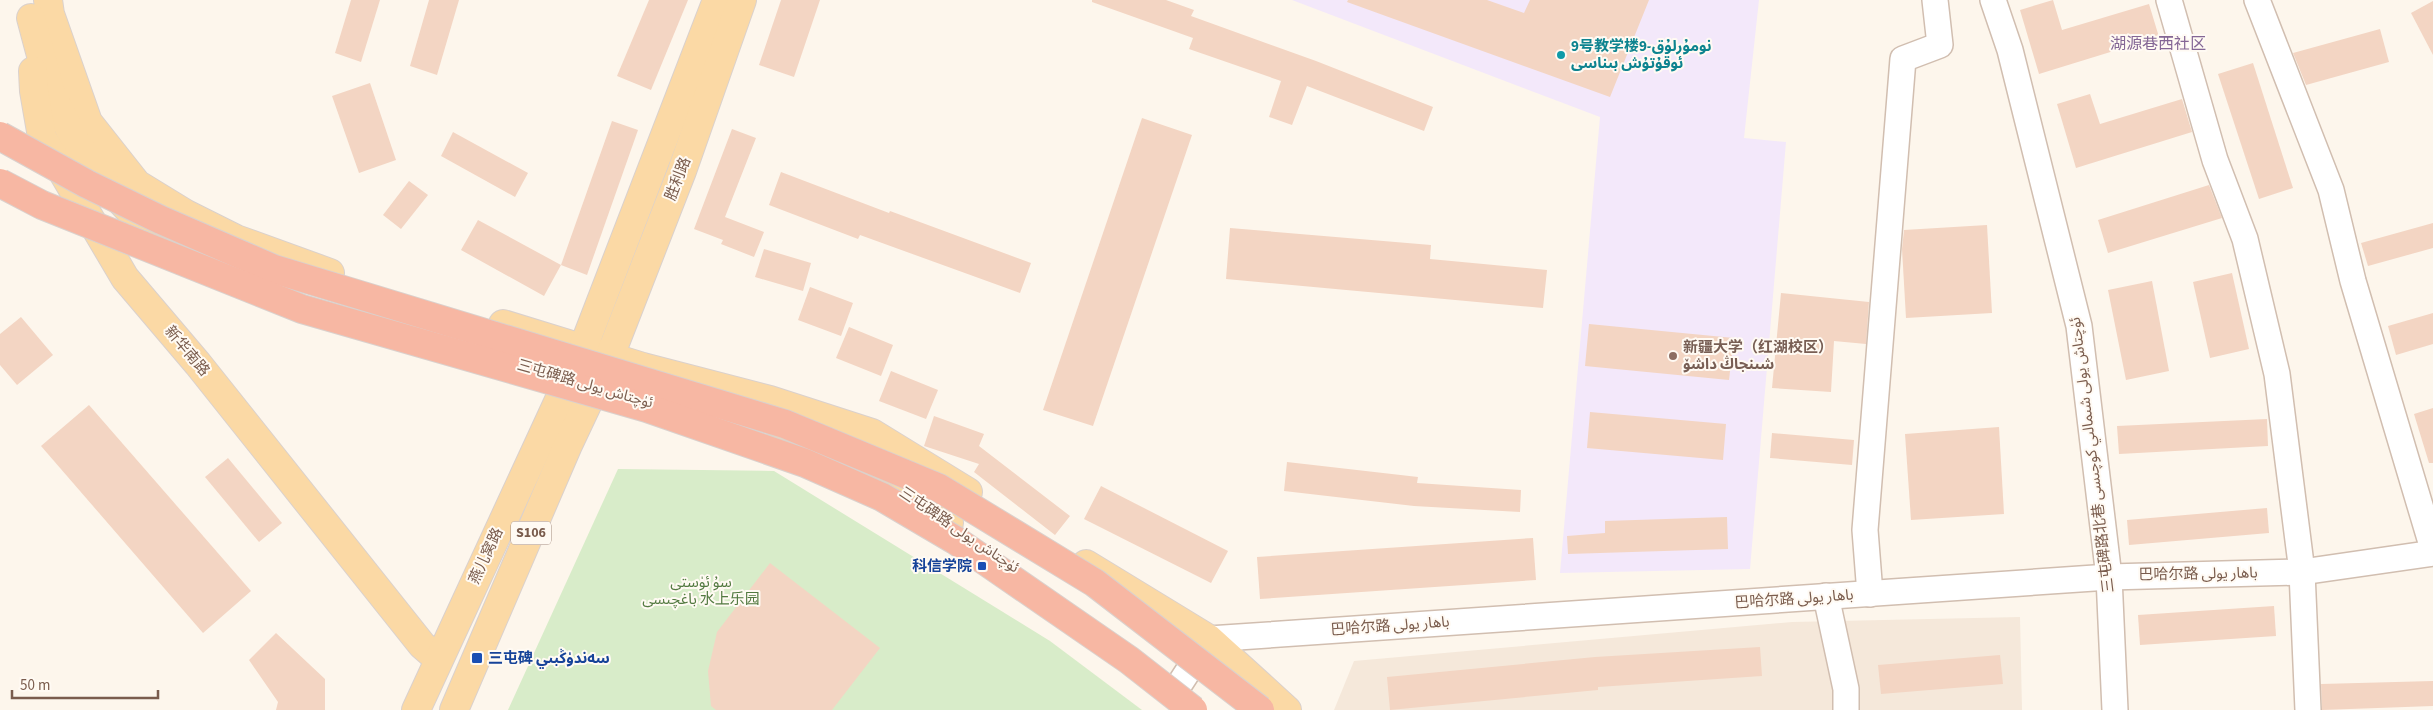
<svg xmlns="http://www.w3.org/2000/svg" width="2433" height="710" viewBox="0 0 2433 710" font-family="'Source Sans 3','Noto Sans Arabic','Noto Sans SC',sans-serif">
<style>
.residential{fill:#f5e8da}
.education{fill:#f3e8fa}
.green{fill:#d8ecc9}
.building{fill:#f3d5c3}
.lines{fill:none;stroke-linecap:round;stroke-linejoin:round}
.minor-casing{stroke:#d1beb0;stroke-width:28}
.major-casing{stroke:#dad1cd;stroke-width:30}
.minor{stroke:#fff;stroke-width:25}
.major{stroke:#fbd9a5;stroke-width:28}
.highway-bridge-casing{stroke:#dad1cd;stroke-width:30;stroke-linecap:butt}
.highway-bridge{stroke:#f7b7a3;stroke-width:28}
.culture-dot{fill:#0f9aa8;stroke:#fffaf3;stroke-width:2}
.education-dot{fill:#8d6e63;stroke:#fffaf3;stroke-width:2}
.transit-dot{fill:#1a4fb4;stroke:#fffaf3;stroke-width:2}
.labels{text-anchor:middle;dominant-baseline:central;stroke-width:4;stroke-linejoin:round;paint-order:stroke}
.shield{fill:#fffaf3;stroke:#a28b7f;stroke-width:1}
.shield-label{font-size:14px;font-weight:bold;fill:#7a5c4d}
.culture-label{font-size:15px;font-weight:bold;fill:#0d838f;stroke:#fffaf3;text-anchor:start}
.street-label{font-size:15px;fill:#7a5c4d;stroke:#fffaf3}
.education-label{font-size:15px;font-weight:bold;fill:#785e54;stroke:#fffaf3;text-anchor:start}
.transit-label{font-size:15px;font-weight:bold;fill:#164399;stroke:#fffaf3;text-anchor:end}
.park-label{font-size:15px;fill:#537a41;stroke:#fffaf3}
.neighbourhood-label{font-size:16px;fill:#846695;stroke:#fffaf3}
</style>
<rect width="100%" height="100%" fill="#fdf6ec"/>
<path class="residential" d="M2020,617L2022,710H1334L1354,661L1792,622Z"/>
<path class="education" d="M1292,0H1759L1744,138L1786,142L1750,569L1560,573L1600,117Z"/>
<path class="green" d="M618,469L774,471L1050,641L1142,710H508Z"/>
<g class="building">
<path d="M351,0H380L361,62L335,53Z"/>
<path d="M429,0H459L437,75L410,66Z"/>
<path d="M649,0H688L651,90L617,76Z"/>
<path d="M781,0H820L794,77L759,65Z"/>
<path d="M1092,0H1166L1194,10L1191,16L1316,61L1433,107L1424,131L1307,86L1292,125L1269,117L1281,81L1189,49L1193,38L1092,2Z"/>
<path d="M1348,0H1487L1524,13L1530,0H1649L1610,97L1347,2Z"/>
<path d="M2053,0L2062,30L2149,4L2159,37L2039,74L2020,10Z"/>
<path d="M2433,1V55L2411,13Z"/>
<path d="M2380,29L2389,62L2306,85L2293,53Z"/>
<path d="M2253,63L2293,188L2259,199L2218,74Z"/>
<path d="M370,83L396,160L359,173L332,96Z"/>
<path d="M2090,94L2100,124L2182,99L2192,132L2076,168L2057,104Z"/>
<path d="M1142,118L1192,135L1093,426L1043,410Z"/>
<path d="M612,121L638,130L587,275L561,265Z"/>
<path d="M732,129L756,138L725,217L764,232L754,257L721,244L723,240L694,229Z"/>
<path d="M453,132L528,173L515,197L441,156Z"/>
<path d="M781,172L889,213L890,211L1031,263L1020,293L860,235L858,239L769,205Z"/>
<path d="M409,181L428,195L401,229L383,215Z"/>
<path d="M2209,185L2222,218L2108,253L2098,220Z"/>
<path d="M478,220L561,265L544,296L461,250Z"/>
<path d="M2433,223V248L2368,266L2361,243Z"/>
<path d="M1987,225L1992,313L1906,318L1902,249L1904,230Z"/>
<path d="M1230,228L1431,245L1430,259L1547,270L1543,308L1226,279Z"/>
<path d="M764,249L811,263L803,291L755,277Z"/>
<path d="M2232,273L2249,349L2210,358L2193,282Z"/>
<path d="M2152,281L2169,371L2126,380L2108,290Z"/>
<path d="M810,287L853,303L841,336L798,320Z"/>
<path d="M1781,293L1869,302L1866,344L1834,341L1831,392L1772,388Z"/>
<path d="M2433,313V344L2396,355L2388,326Z"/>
<path d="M21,317L53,355L17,385L0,365V334Z"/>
<path d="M1589,324L1734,338L1729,380L1585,366Z"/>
<path d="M849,327L893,345L881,376L836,358Z"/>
<path d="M891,371L938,390L926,419L879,401Z"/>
<path d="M89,405L251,591L203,633L41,446Z"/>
<path d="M2433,408V463H2429L2414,414Z"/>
<path d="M1590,412L1726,424L1723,460L1587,448Z"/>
<path d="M934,416L984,434L979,446L1070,516L1055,535L974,472L979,464L924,446Z"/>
<path d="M2267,419L2268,446L2119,454L2117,426Z"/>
<path d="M1999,427L2004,514L1911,520L1905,434Z"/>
<path d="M1772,433L1854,440L1852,465L1770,458Z"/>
<path d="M228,458L282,523L259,542L205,477Z"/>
<path d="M1287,462L1418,477L1417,483L1521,490L1520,512L1414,506L1284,491Z"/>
<path d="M1101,486L1228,551L1211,583L1084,519Z"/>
<path d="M2267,508L2269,533L2129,545L2127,520Z"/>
<path d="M1727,517L1728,549L1568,554L1567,536L1605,533V521Z"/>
<path d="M1533,538L1536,580L1260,599L1257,557Z"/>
<path d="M770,563L880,648L832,710H716L711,706L708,671L717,632Z"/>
<path d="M2274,606L2276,636L2140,645L2138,615Z"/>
<path d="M276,633L325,679V710H276L278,702L249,660Z"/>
<path d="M1760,647L1762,676L1598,687V690L1390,710L1387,677L1595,657Z"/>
<path d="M2000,655L2003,684L1881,694L1878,665Z"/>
<path d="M2433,681V706L2322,710L2321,684Z"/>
</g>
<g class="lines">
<g class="minor-casing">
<g id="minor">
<path d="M1993,0L2010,50L2079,326L2109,577L2115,710"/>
<path d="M2169,0L2215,160L2245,239L2277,374L2302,572L2308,710"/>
<path d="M2257,0L2331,190L2353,281L2433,549"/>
<path d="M1870,594L1865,530L1903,59L1940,45L1935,0"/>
<path d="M1826,596L1846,689V710"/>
<path d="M1179,685L1209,639L2109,577L2302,572L2433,553"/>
</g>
</g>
<g class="major-casing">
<g id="major">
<path d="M48,0L50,14L88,122L137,184L186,214L236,239L330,273"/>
<path d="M31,18L51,93L76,142L106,185L143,225L215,263"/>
<path d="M33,71L34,91L42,137L125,278L198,364L422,645L438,659"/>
<path d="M503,324L643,367L770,400L872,433L968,492"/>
<path d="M780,441L869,470L949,523"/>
<path d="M1086,564L1209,639L1287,710"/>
<path d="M416,710L583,348L717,0"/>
<path d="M454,710L568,445L610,356L682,171L742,0"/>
</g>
</g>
<use href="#minor" class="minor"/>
<use href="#major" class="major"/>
<g class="highway-bridge-casing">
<g id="highway-bridge">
<path d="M0,136L87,184L161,220L274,269L785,424L939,488L1095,583L1260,710"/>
<path d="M0,183L42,205L302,309L647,408L805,463L882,497L955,540L1129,660L1193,710"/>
</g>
</g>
<use href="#highway-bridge" class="highway-bridge"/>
</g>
<circle class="culture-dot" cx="1561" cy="55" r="5"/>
<circle class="education-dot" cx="1673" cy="356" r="5"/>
<g class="transit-dot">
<rect x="977" y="561" width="10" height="10" rx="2.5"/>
<rect x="471" y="652" width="12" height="12" rx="2.5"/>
</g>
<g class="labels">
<rect class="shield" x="511" y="521.5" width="40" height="23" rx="4"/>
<g class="shield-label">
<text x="531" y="533">S106</text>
</g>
<g class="culture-label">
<text x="1571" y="46">9号教学楼9-نومۇرلۇق<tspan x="1571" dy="17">ئوقۇتۇش بىناسى</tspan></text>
</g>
<g class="street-label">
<text transform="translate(678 179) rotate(-69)">胜利路</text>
<text transform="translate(187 351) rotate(50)">新华南路</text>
<text transform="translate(585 384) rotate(16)">三屯碑路 ئۈچتاش يولى</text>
<text transform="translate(2092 455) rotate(-97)">三屯碑路北巷 ئۈچتاش يولى شىمالىي كوچىسى</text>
<text transform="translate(959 530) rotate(34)">三屯碑路 ئۈچتاش يولى</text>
<text transform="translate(486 556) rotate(-65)">燕儿窝路</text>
<text transform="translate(2198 574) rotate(-1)">巴哈尔路 باھار يولى</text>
<text transform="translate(1794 599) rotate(-4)">巴哈尔路 باھار يولى</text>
<text transform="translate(1390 626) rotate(-4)">巴哈尔路 باھار يولى</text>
</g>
<g class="education-label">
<text x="1683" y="347">新疆大学（红湖校区）<tspan x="1683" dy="17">شىنجاڭ داشۆ</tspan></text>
</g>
<g class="transit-label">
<text x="972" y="566">科信学院</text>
<text x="488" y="658" text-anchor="start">三屯碑 سەندۈڭبىي</text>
</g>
<g class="park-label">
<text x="701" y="582">سۇ ئۈستى<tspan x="701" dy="17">باغچىسى 水上乐园</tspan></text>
</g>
<g class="neighbourhood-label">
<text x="2158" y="44">湖源巷西社区</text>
</g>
</g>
<path d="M12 690v8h146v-8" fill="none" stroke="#7a5c4d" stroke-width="2.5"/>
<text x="20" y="690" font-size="15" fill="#7a5c4d" stroke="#fffaf3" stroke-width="4" paint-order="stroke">50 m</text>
</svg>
